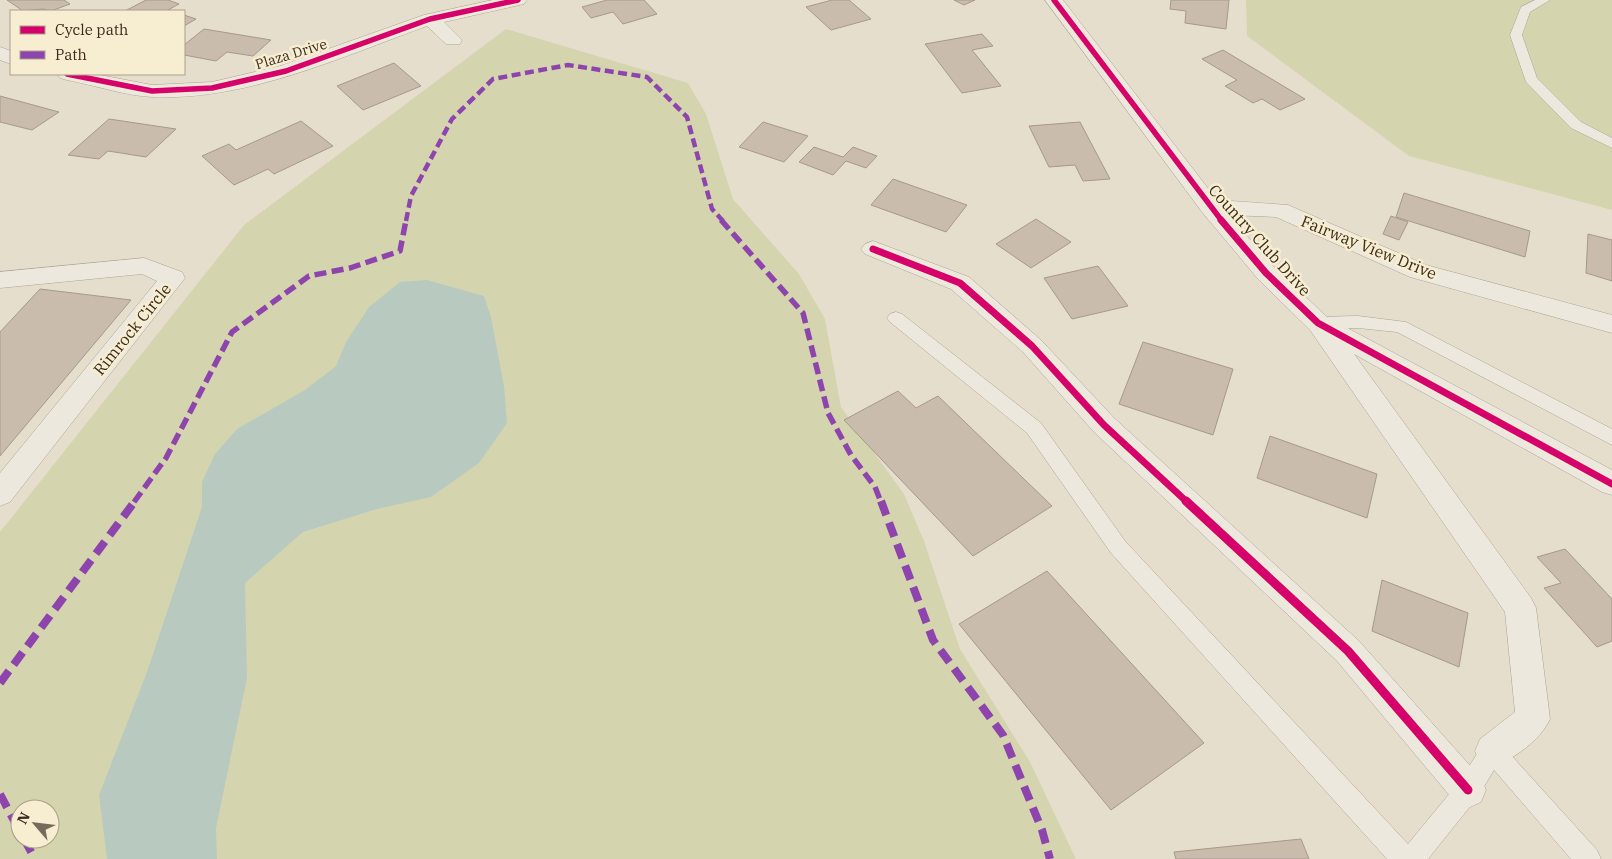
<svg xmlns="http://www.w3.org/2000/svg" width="1612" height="859" viewBox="0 0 1612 859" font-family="'IBM Plex Serif',serif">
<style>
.green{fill:#d4d5ae;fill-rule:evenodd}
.water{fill:#b8cabf}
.building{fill:#c9bcad;stroke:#a6998b}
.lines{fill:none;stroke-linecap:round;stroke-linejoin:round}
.lane-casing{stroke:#aba395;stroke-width:1}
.street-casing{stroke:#aba395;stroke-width:1}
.lane{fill:#ede8de;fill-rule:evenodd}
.street{fill:#ede8de;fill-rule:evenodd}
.quiet-far2{stroke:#8e44ad;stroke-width:4.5;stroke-dasharray:9 4.5;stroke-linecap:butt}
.quiet-far1{stroke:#8e44ad;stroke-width:5.5;stroke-dasharray:12 5.5;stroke-linecap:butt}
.quiet{stroke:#8e44ad;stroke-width:8;stroke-dasharray:15 8;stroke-linecap:butt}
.cycleway-far2-casing{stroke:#f7edd1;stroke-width:8}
.cycleway-far1-casing{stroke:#f7edd1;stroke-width:10}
.cycleway-casing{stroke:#f7edd1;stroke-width:12}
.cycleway-far2{stroke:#d6006c;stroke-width:5.5}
.cycleway-far1{stroke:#d6006c;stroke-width:7}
.cycleway{stroke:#d6006c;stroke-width:9}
.labels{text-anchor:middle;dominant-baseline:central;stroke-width:5;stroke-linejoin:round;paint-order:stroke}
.far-street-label{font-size:14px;fill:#392b1d;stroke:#f7edd1}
.street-label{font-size:16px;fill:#392b1d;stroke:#f7edd1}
</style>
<rect width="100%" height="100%" fill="#e6decc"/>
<g class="green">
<path d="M1246,0H1612V210L1409,156L1247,36Z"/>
<path d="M506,29L688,83L706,114L733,199L799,274L825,319L841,407L904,494L924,541L960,649L1030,762L1076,859H0V532L244,225ZM20,809H50V839H20Z"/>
</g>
<path class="water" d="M427,280L484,296L491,317L504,386L507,423L479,463L431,497L377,509L303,532L245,583L247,678L216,828L217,859H107L99,795L147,672L202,507V482L215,454L237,429L305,390L336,366L346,342L369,307L400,282Z"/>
<g class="building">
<path d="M7,0H64L70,4L51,11L43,9L23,11Z"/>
<path d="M146,0H168L179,4L168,10L172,11H125Z"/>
<path d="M607,0H644L657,14L623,24L613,12L591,18L582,7Z"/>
<path d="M832,0H849L871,19L831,30L806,7Z"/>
<path d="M954,0H975L964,5Z"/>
<path d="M1171,0H1229L1226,29L1185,23L1186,11L1170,9Z"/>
<path d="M184,15L196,19L184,26Z"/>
<path d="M204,29L271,40L253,56L227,52L216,61L184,55V45Z"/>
<path d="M982,34L993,46L972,50L1001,86L962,93L925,44Z"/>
<path d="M1223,50L1305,99L1280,110L1262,99L1253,103L1225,86L1237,80L1202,59Z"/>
<path d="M394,63L421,86L363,110L337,86Z"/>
<path d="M0,96L59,112L32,130L0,122Z"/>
<path d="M109,119L176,129L146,157L108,151L99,159L68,155Z"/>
<path d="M301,121L333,146L274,174L268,169L234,185L202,156L229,144L236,150Z"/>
<path d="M763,122L808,136L784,162L739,147Z"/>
<path d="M1080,122L1110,179L1083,181L1075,165L1049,167L1029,126Z"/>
<path d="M814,147L843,157L853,147L877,156L866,168L846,161L833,175L799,162Z"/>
<path d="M893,179L967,205L946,232L871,205Z"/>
<path d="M1404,193L1530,231L1525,257L1396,217Z"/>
<path d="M1391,216L1408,222L1399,240L1383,234Z"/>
<path d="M1036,219L1071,242L1031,268L996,244Z"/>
<path d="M1588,234L1612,240V281L1586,273Z"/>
<path d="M1098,266L1128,306L1072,319L1044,278Z"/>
<path d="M40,289L131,300L0,456V332Z"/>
<path d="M1143,342L1233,369L1213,435L1119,404Z"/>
<path d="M898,391L916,408L938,396L1052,506L973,556L844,420Z"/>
<path d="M1270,436L1377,474L1367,518L1257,478Z"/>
<path d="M1565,549L1612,599V641L1597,647L1544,588L1561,583L1537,557Z"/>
<path d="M1047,571L1204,743L1111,810L959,624Z"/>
<path d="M1382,580L1468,613L1459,667L1372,631Z"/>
<path d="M1301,839L1309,859H1176L1174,852Z"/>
</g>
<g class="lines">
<g class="lane-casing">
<g id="lane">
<path d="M1535,0H1550L1530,12L1522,35L1537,78L1581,122L1612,138V148L1571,128L1526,82L1510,35L1521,7Z"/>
<path d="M896,312L902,314L1041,423L1125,541L1408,844L1459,782L1484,743L1492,740L1500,743L1597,850L1601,859H1571L1494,770L1477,798L1428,859H1387L1111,553L1027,433L890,322L887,318L890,314Z"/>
<path d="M1358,316L1406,322L1612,429V445L1397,332L1358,328L1318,329L1312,327L1309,323L1312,319L1318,317Z"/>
</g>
</g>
<g class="street-casing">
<g id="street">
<path d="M493,0H527L524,4L444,22L462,40L460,44H446L427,26C341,57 246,101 153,97C126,96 94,85 67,80L60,78L57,74H95L152,85L212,82L280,66L424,15Z"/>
<path d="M1045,0H1063L1217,200L1288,205L1426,265L1612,315V333L1410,277L1276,217L1229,215L1274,267L1327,317L1612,470V495L1602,492L1354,354L1531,598L1536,608L1550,719C1541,740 1513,759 1492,768L1480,763L1475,751L1480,739L1515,712L1505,612L1310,330L1258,279L1202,212Z"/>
<path d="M0,47L11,51V64L0,60Z"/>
<path d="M873,241L969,277L1041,340L1114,418L1359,641L1481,778L1486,790L1481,802L1468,808L1455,802L1337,661L1094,432L1023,352L951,289L865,254L861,249L865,244Z"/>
<path d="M144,258L182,272L185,278L10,502L0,506V473L157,281L142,274L0,288V272Z"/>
</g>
</g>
<use href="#lane" class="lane"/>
<use href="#street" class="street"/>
<path class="quiet-far2" d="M406,221L411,196L452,119L493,79L568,65L647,77L687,117L712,209L723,221"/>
<g class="quiet-far1">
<path d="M721,220L803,313L828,413L851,455L875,487L881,502"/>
<path d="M134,502L166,458L232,332L309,276L350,268L400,251L406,220"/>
</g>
<g class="quiet">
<path d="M881,501L933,640L1003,735L1042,830L1050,859"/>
<path d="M0,683L135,501"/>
<path d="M0,794L20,832"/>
<path d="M24,839L35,859"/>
</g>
<g class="cycleway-far2-casing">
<g id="cycleway-far2">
<path d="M1054,0L1222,221"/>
<path d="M67,74L152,91L212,88L286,71L430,19L518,0"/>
</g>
</g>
<g class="cycleway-far1-casing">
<g id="cycleway-far1">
<path d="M1221,220L1266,273L1318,323L1612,484"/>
<path d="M873,249L960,283L1032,346L1104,425L1187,502"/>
</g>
</g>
<g class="cycleway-casing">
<path id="cycleway" d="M1186,501L1348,651L1468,790"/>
</g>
<use href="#cycleway-far2" class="cycleway-far2"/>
<use href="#cycleway-far1" class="cycleway-far1"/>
<use href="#cycleway" class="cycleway"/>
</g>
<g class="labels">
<g class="far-street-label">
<text transform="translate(291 54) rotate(-17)">Plaza Drive</text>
</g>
<g class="street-label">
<text transform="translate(1260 240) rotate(48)">Country Club Drive</text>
<text transform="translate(1369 247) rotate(22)">Fairway View Drive</text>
<text transform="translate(132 329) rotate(-51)">Rimrock Circle</text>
</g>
</g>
<rect x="10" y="10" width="175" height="65" fill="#f7edd1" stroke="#ab9f89"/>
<rect x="20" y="26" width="25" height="8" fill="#d6006c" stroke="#ab9f89"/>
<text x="55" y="35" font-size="15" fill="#392b1d">Cycle path</text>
<rect x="20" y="51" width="25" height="8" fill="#8e44ad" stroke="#ab9f89"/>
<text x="55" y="60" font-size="15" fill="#392b1d">Path</text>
<g transform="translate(35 824) rotate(298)"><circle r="24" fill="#f7edd1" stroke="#ab9f89"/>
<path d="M0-4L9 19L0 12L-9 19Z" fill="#766a5a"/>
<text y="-8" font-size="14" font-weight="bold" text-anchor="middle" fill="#392b1d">N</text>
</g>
</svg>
